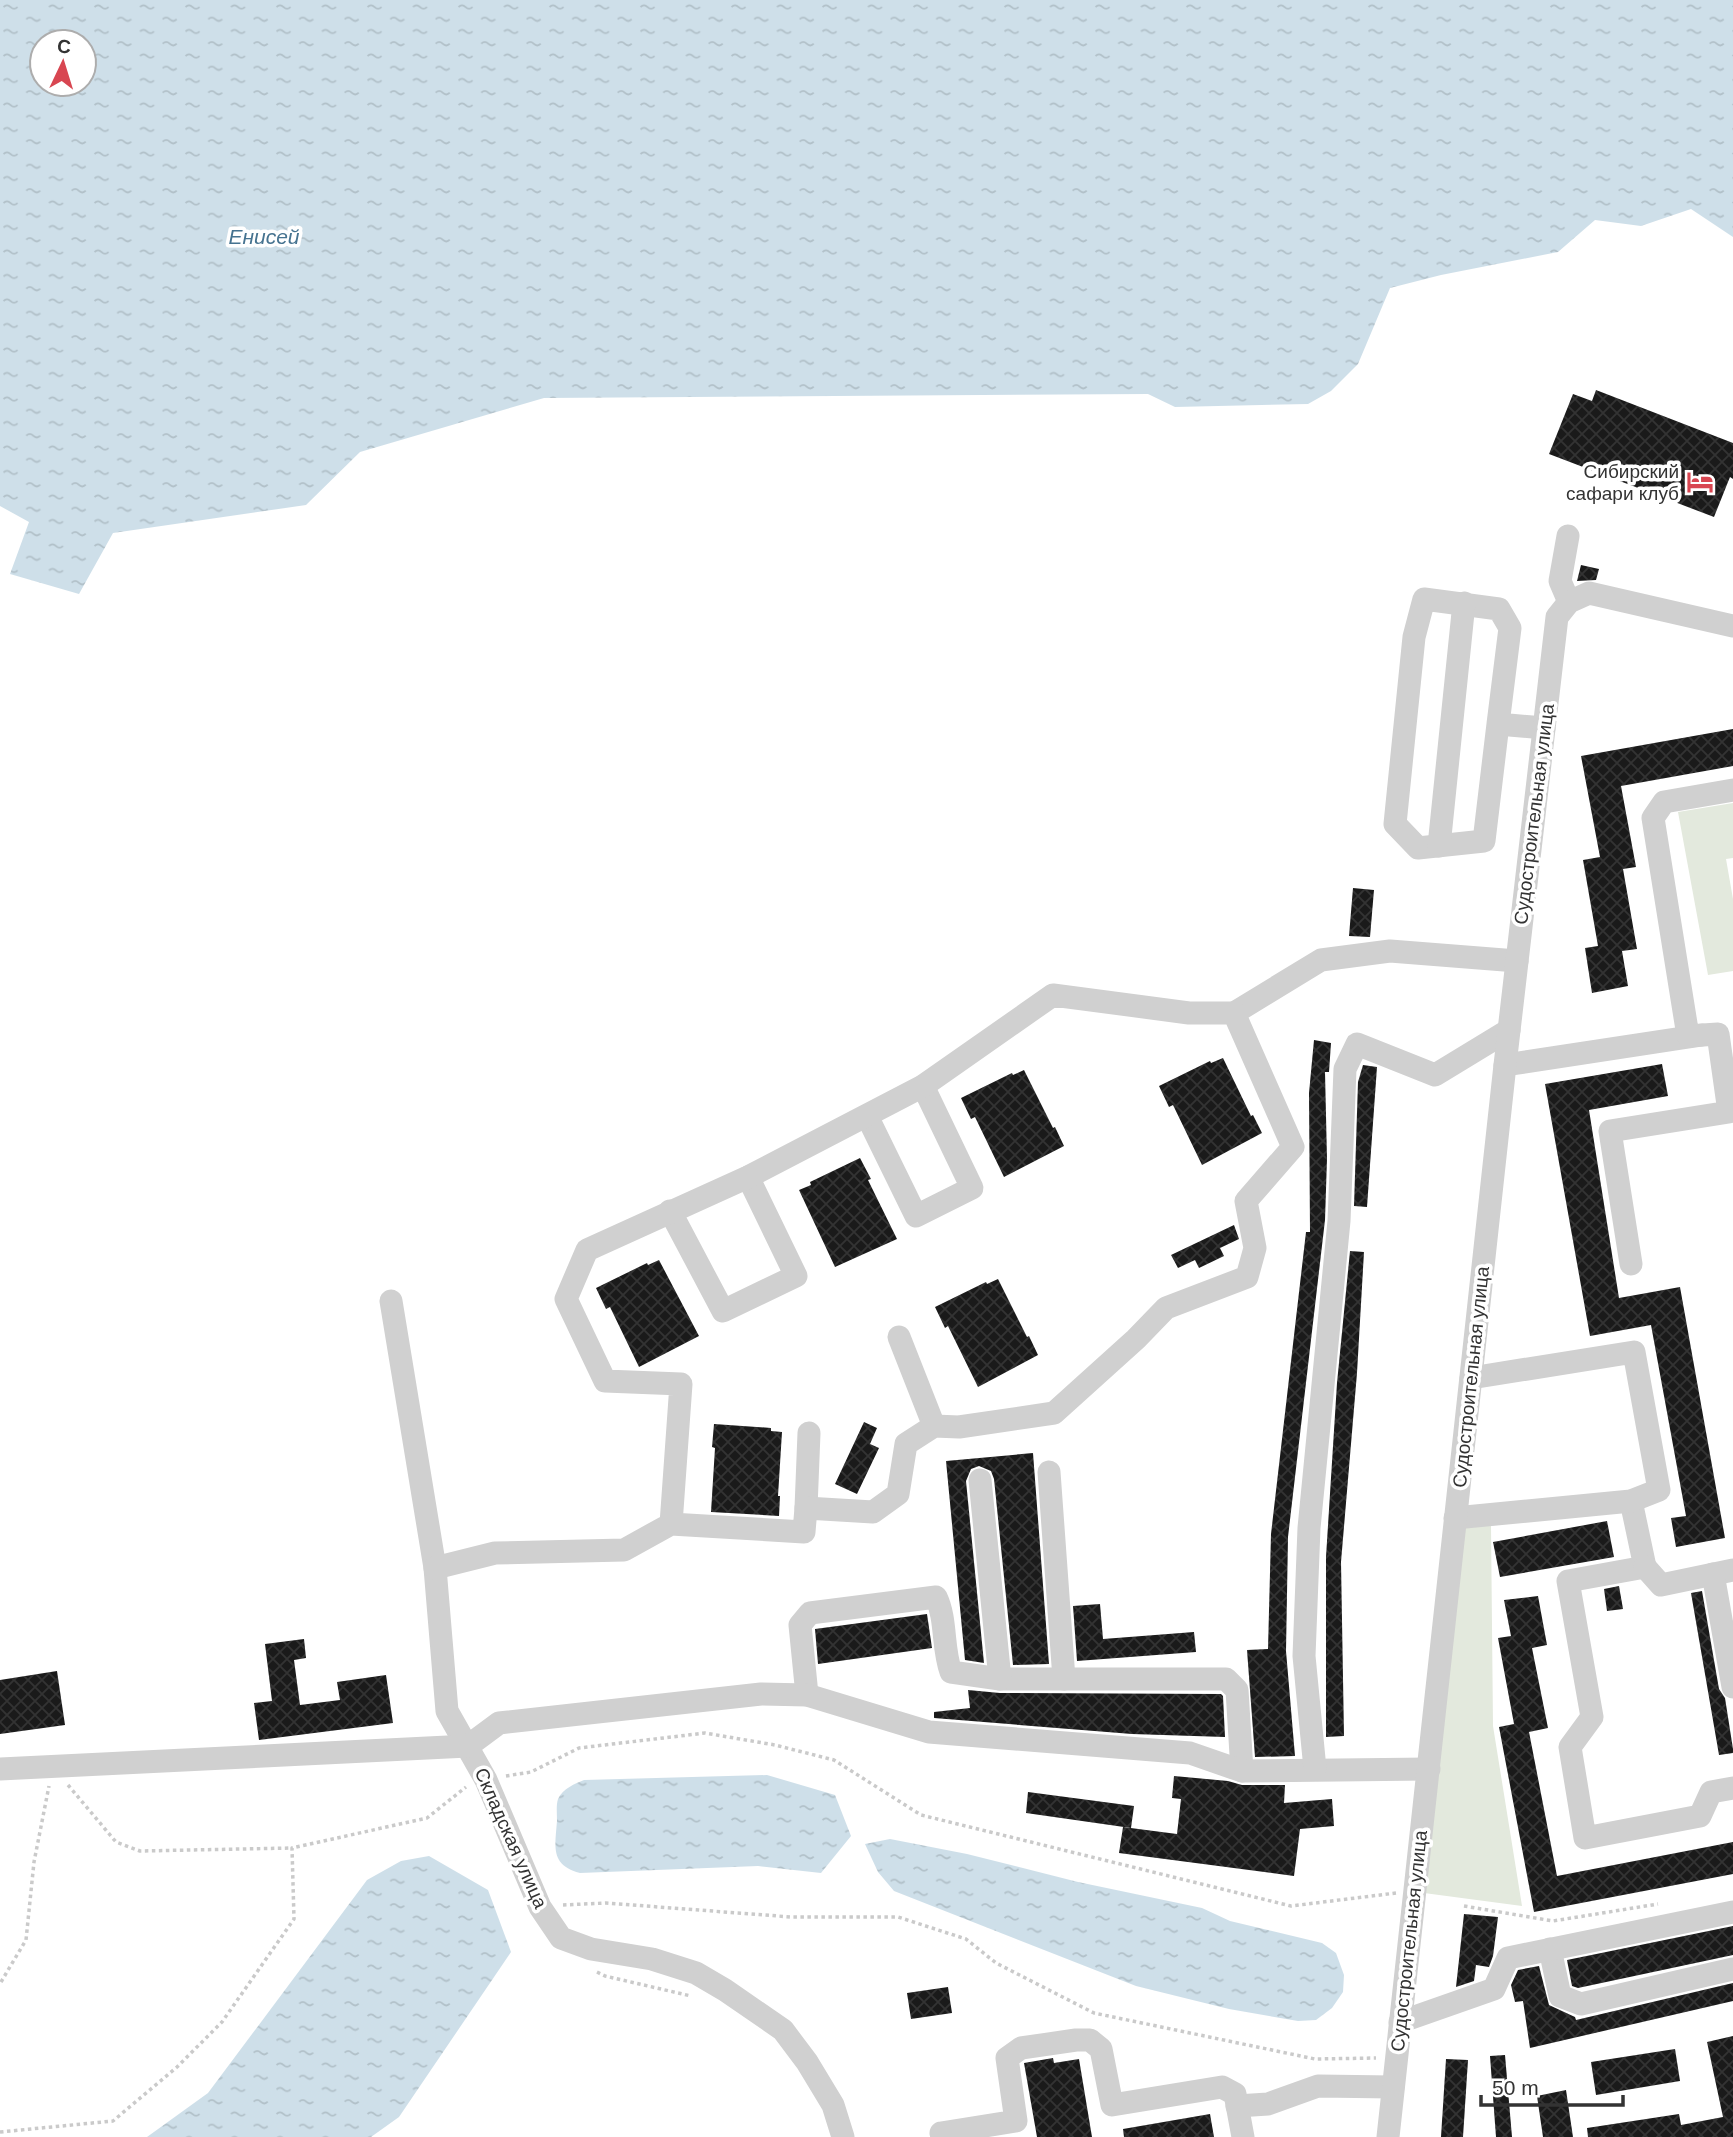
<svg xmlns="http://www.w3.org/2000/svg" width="1733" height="2137" viewBox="0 0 1733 2137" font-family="Helvetica,sans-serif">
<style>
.park{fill:#e3e9dd}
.water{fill:url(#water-ripples);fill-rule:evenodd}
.building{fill:url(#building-cross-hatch)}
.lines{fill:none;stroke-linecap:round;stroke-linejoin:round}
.path{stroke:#cacaca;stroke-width:3.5;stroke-dasharray:3.5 3.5;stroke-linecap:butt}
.minor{stroke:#d0d0d0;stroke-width:23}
.labels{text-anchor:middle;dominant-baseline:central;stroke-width:7;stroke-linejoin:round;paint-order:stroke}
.poi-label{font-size:19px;fill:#333;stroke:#fff;text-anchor:end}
.street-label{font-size:19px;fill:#333;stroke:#fff}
.water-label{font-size:21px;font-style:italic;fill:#467390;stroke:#fff}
</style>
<defs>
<pattern id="water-ripples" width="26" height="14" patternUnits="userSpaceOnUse" patternTransform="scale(1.75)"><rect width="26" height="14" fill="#cedfe9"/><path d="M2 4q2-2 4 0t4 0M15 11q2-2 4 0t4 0" fill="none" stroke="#b1c0c8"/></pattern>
<pattern id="building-cross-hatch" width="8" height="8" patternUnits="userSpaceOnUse" patternTransform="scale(1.75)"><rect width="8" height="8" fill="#1a1a1a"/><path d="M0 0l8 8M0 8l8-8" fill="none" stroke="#333"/></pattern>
</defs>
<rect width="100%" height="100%" fill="#fff"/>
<g class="park">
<path d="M1733,803V858L1726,859L1733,899V971L1708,975L1678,812Z"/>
<path d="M1460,1526H1491L1493,1726L1522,1906L1424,1893Z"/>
</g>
<g class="water">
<path d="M0,0H1733V237L1691,209L1641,226L1595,220L1558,252L1441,275L1390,288L1358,364L1331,391L1308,404L1175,407L1148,394L544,398L360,452L306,505L113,533L79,594L10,574L29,522L0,506ZM42,42H84V84H42Z"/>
<path d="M767,1775L835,1795L851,1836L821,1873L758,1866L580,1873C550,1865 555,1847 557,1821C557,1814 556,1805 558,1799C563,1788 575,1784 584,1780Z"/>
<path d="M890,1839L967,1854L1078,1882L1202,1908L1230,1921L1322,1943L1336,1953L1344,1975L1343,1992L1332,2008L1316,2020L1298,2021L1229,2009L1136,1986L894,1891L878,1872L865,1844Z"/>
<path d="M429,1856L488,1890L511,1952L399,2117L371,2137H147L208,2093L367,1880L401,1861Z"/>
</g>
<g class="building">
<path d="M1596,390L1733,443V479L1730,477L1714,517L1549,454L1573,394L1592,401Z"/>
<path d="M1581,565L1599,569L1596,580L1577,581Z"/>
<path d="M1733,729V766L1621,786L1636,867L1623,869L1637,949L1622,951L1628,986L1592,993L1585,948L1598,946L1583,860L1600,857L1581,756Z"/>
<path d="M1353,888L1374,890L1370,937L1349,936Z"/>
<path d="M1314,1040L1331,1043L1329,1072H1325L1327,1159L1325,1220L1288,1537L1286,1651L1295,1756L1255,1757L1247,1650L1268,1649L1271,1534L1306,1232H1310L1309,1093Z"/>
<path d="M1223,1058L1251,1116L1253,1115L1262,1133L1202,1165L1173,1105L1169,1107L1159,1086L1210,1061L1211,1063Z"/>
<path d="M1662,1064L1668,1096L1589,1110L1619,1298L1680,1287L1725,1538L1676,1547L1671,1518L1686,1516L1651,1325L1590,1336L1545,1084Z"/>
<path d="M1363,1065L1377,1067L1367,1207L1354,1206L1358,1082Z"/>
<path d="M1024,1070L1053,1128L1055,1127L1064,1146L1004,1177L975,1117L971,1119L961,1098L1012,1073L1013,1075Z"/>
<path d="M860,1158L871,1179L868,1180L897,1239L835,1267L799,1190L811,1185L810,1182Z"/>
<path d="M1234,1225L1239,1239L1220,1248L1224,1256L1199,1268L1195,1260L1178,1268L1171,1255Z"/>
<path d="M1350,1251L1364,1252L1357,1373L1341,1562L1344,1736L1326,1737V1557L1337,1383Z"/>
<path d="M659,1260L699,1336L639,1367L610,1307L606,1309L596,1288L647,1263L648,1265Z"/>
<path d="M998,1279L1027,1337L1029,1336L1038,1355L978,1387L948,1326L945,1328L935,1307L986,1282L987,1284Z"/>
<path d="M864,1422L877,1428L870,1444L879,1448L857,1494L835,1484Z"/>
<path d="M714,1424L771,1428V1431L782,1432L778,1496H780L779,1516L711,1512L715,1448L712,1447Z"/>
<path d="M1033,1453L1049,1664L1013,1665L994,1479L991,1471L979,1466L971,1469L966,1481L984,1663L965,1660L946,1461Z"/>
<path d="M1607,1521L1614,1557L1500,1577L1493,1542Z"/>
<path d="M1619,1586L1623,1609L1607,1611L1604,1589Z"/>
<path d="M1702,1591L1719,1689L1725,1698L1733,1749V1753L1719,1755L1691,1593Z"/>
<path d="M1538,1596L1547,1645L1532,1648L1548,1728L1529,1732L1557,1876L1733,1842V1874L1534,1912L1499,1727L1514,1724L1498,1638L1511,1636L1504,1600Z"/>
<path d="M1100,1604L1103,1639L1194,1632L1196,1652L1077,1661L1073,1606Z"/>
<path d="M927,1614L932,1648L818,1664L815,1629Z"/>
<path d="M304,1639L306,1658L294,1660L300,1705L340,1700L337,1682L386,1675L393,1723L259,1740L254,1703L272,1701L265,1644Z"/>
<path d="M57,1671L65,1725L0,1734V1680Z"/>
<path d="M968,1690L1000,1693L1221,1694L1223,1696L1225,1737L1132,1734L934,1718V1712L970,1708Z"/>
<path d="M1174,1776L1228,1781L1242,1785H1285L1284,1803L1332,1799L1334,1826L1300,1829L1294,1876L1119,1853L1123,1827L1177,1834L1181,1799L1172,1798Z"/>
<path d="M1028,1792L1134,1806L1131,1828L1026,1813Z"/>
<path d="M1464,1914L1498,1917L1493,1956L1489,1967L1476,1965L1474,1981L1456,1987Z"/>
<path d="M1733,1926V1955L1578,1988L1572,1986L1567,1960Z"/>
<path d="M1539,1966L1549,2005L1575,2017L1576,2020L1733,1983V2001L1530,2048L1523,2001L1515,2002L1511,1985L1518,1970Z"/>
<path d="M948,1987L952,2013L911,2019L907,1993Z"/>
<path d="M1733,2036V2137H1588L1587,2128L1679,2114L1681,2125L1723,2117L1707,2042Z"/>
<path d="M1675,2049L1680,2081L1596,2095L1591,2062Z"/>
<path d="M1505,2055L1512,2137H1496L1490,2056Z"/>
<path d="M1053,2058L1054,2063L1079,2059L1092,2137H1037L1024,2063Z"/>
<path d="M1446,2059L1468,2060L1463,2137H1441Z"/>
<path d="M1566,2090L1573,2137H1543L1537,2096Z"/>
<path d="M1210,2114L1214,2137H1124L1123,2129Z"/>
</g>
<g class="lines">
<g class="path">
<path d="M506,1776L531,1772L579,1748L705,1733L775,1745L834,1760L921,1815L1291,1906L1396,1893"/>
<path d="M68,1785L116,1842L140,1851L292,1848"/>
<path d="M563,1905L606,1903L791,1917H898L966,1939L996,1963L1094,2013L1315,2059L1376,2058"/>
<path d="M1464,1906L1553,1921L1658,1904"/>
<path d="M597,1972L605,1976L691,1996"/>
<path d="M1,1982L26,1940L34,1862L49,1786"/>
<path d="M0,2132L113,2121L177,2067L222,2022L294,1919L292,1848L427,1818L466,1787"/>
</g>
<g class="minor">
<path d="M1568,536L1560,581L1569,602"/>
<path d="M1498,724L1484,841L1418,848L1395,824L1414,637L1424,599L1499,609L1510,628L1498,724L1544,728"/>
<path d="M1439,846L1464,603"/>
<path d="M1234,1013L1321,960L1390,951L1517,961"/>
<path d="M1505,1065L1702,1035"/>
<path d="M867,1116L916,1216L972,1188L923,1086"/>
<path d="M670,1211L723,1311L796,1276L748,1177"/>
<path d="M1631,1264L1610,1131L1729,1112L1718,1034L1688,1036L1653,818L1664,802L1733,790"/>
<path d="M391,1301L435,1568L447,1711L486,1780L540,1907L561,1938L591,1949L652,1959L696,1973L725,1990L783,2030L807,2062L833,2105L843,2137"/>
<path d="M899,1337L934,1426"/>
<path d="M1049,1472L1064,1679"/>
<path d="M980,1480L1000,1679H1226L1237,1690L1242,1771"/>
<path d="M1631,1501L1645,1567L1568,1581L1592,1717L1570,1747L1585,1838L1700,1816L1711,1792L1733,1788"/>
<path d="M806,1508L809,1433"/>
<path d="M1455,1518L1631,1501L1659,1490L1634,1352L1471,1378"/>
<path d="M1645,1567L1661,1585L1733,1570"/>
<path d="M435,1568L495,1553L624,1550L671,1524L804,1532L806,1508L873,1512L898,1494L906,1444L934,1426L959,1427L1054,1413L1136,1339L1166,1308L1247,1277L1255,1248L1246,1201L1293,1147L1234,1013H1189L1053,995L923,1086L748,1177L587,1250L566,1299L605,1381L681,1384L671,1524"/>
<path d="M1713,1574L1733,1687"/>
<path d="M807,1695L800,1625L810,1613L936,1597C947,1620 942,1648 951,1672L1000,1679"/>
<path d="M0,1769L468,1746L499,1723L761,1694L807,1695L929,1732L1190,1753L1242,1771L1429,1769"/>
<path d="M1315,1769L1304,1656L1309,1528L1339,1221L1345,1069L1357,1044L1435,1075L1509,1030"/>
<path d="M1550,1949L1560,1996L1581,2004L1733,1969"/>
<path d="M1400,2022L1494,1989L1508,1958L1733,1912"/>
<path d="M1237,2106L1268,2104L1318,2086L1393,2087"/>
<path d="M942,2137L941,2133L1016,2121L1007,2058L1021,2048L1076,2040H1090L1101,2049L1112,2105L1222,2087L1235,2094L1243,2137"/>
<path d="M1388,2137L1505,1065L1557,617L1569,602L1589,593L1733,626"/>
</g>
</g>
<defs>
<g id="hotel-bare" transform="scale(2.1)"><path d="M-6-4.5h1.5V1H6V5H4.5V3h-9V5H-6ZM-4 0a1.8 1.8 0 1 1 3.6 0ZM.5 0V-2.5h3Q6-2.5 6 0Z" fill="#d84651" stroke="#fff" stroke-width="2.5" paint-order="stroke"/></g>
</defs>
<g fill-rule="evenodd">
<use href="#hotel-bare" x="1700" y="482"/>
</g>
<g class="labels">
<g class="poi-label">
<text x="1679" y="471">Сибирский<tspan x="1679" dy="22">сафари клуб</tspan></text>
</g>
<g class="street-label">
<text transform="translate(1534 814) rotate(-83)">Судостроительная улица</text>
<text transform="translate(1471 1377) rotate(-84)">Судостроительная улица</text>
<text transform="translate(511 1838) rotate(66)">Складская улица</text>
<text transform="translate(1409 1941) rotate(-84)">Судостроительная улица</text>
</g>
<g class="water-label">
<text x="264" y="236">Енисей</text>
</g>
</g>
<g transform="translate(63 63) rotate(4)"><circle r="33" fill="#ffffff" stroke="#adadad" stroke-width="2"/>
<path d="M0-5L12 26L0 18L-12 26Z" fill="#d84651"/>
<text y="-10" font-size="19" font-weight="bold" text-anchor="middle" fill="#333333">С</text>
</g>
<path d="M1481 2095v10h142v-10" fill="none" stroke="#333333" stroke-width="3.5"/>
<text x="1492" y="2095" font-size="21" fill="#333333" stroke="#ffffff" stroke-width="5" paint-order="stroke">50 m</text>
</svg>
